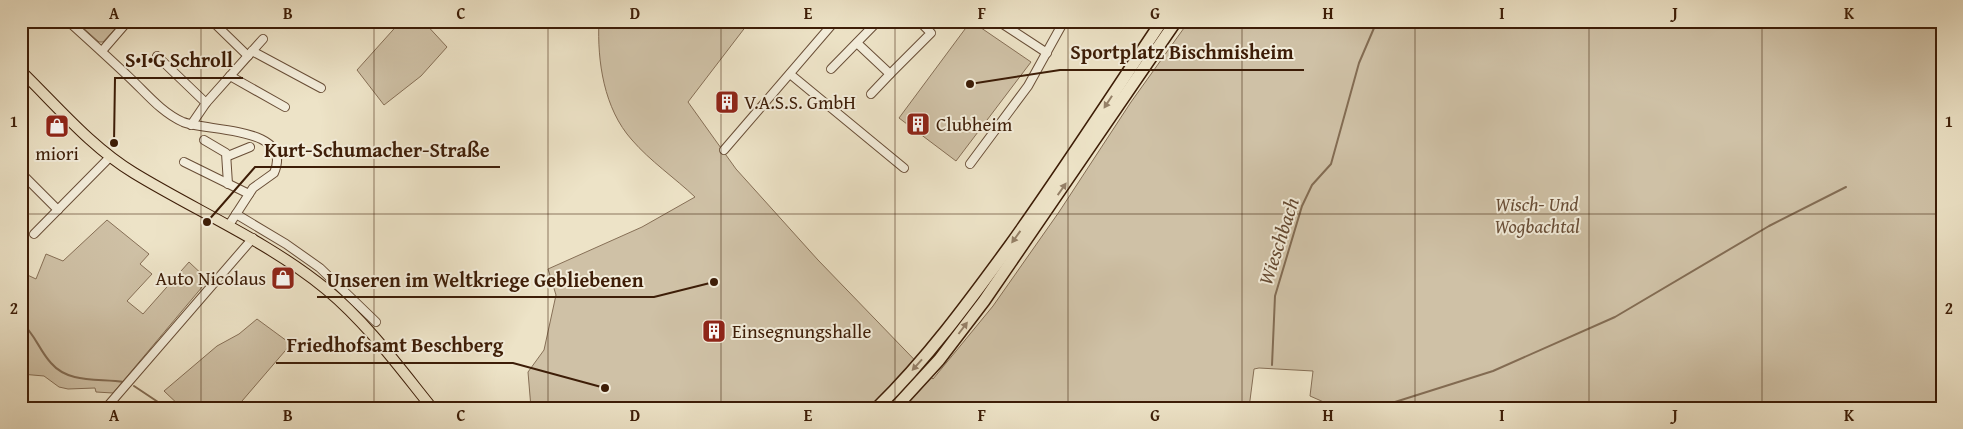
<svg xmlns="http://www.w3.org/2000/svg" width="1963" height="429" viewBox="0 0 1963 429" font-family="'Gentium Book Plus',serif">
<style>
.green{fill:#cfc1a6;stroke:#866f56}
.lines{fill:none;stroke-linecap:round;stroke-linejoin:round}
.stream{stroke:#836c53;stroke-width:2}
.minor-casing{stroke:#694e37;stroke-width:10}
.major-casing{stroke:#3d1d07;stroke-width:12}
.highway-casing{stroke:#3d1d07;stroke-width:14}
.minor{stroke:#f3eddb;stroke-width:8}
.major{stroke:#ede3c7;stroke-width:10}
.highway{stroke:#ede3c7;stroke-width:11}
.oneway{fill:#958067}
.grid{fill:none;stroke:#3d1d07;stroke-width:1;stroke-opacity:0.55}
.labels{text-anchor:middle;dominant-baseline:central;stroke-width:4;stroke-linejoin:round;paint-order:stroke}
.poi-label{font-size:19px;fill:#3d1d07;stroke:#f3eddb;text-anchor:start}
.park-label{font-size:19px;font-style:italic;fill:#694e37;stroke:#f3eddb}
.water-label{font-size:20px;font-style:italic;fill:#664b33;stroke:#f3eddb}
.leader{fill:none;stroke:#3d1d07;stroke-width:2}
.callout-dot{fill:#3d1d07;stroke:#f3eddb;stroke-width:2}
.callout-label{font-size:20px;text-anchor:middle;font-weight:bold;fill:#3d1d07;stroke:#f3eddb;stroke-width:4;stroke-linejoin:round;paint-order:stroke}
.neatline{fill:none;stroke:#3d1d07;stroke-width:2}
.grid-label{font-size:16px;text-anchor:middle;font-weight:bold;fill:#3d1d07}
</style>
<rect width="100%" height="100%" fill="#ede3c7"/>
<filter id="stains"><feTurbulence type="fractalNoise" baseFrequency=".004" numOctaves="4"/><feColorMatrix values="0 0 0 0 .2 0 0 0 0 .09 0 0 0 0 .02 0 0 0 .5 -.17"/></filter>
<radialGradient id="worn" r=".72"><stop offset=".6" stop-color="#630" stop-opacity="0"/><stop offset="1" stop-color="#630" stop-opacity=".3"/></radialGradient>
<g class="green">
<path d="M84,21H122L103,42H99L80,25Z"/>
<path d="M401,21H423L447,47L421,76L384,105L357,70Z"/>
<path d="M599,21H750L688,102L736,169L818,260L933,379L993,306L1059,212L1131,102L1189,21H1942V408H1325L1326,403L1310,396L1313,371L1259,368L1254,369L1249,408H531L528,372L544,350L556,295L548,269L642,227L695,197C675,178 650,161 632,140C604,109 597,61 599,21Z"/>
<path d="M971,21L1031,62L956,161L899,118Z"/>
<path d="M107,220L149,254L140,264L152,274L127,301L143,314L189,262L208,280L113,393L96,392L95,388L68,389L59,387L44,376L21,374V272L36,279L46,254L63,261Z"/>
<path d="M257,319L291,344L236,408H182L164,391L217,346L239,334Z"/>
</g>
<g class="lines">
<g class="stream">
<path d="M21,322C35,334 39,350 51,363C69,384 99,378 124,382"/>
<path d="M1272,365L1275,296L1302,206L1312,185L1331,164L1359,63L1377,21"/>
<path d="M134,386L167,408"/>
<path d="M1376,408L1493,371L1615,317L1769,226L1846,187"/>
</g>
<g class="minor-casing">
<g id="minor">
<path d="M68,21C89,40 110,59 130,78C146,93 162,113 183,122C208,132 294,126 274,173L253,188L229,225"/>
<path d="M212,21L248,56"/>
<path d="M998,21L1047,53"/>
<path d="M857,43L890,74L931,33L919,21"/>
<path d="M102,51L128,21"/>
<path d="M252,51L321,88"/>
<path d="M157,56L206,103"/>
<path d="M831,69L878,21"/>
<path d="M790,74L904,168"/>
<path d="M230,76L285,107"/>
<path d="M871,94L890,74"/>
<path d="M191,125L206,103L263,39"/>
<path d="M204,140L226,153L228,184"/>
<path d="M724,150L835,21"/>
<path d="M228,156L250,147"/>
<path d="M184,162L249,194"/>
<path d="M970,164L1028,86L1064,21"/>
<path d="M21,173L58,210"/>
<path d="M236,214L286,244L320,268L376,322"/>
<path d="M34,234L110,157"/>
<path d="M106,408L253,238"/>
</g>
</g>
<g class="major-casing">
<path id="major" d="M21,71C57,106 91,147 134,173C198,212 267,241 326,289C367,323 399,367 432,408"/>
</g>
<g class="highway-casing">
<g id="highway">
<path d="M877,408C927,359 968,303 1009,247C1062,173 1111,97 1162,21"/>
<path d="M895,408L939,360L984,301L1176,21"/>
</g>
</g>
<use href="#minor" class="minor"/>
<use href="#major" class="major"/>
<use href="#highway" class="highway"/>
</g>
<defs><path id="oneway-solid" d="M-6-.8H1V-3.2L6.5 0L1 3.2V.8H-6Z" transform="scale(1.25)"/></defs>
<g class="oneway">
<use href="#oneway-solid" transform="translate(1108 102) rotate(123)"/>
<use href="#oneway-solid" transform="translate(1062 189) rotate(-55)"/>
<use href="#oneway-solid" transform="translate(1016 237) rotate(126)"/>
<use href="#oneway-solid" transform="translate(963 328) rotate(-53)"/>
<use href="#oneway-solid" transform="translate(917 365) rotate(132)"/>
</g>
<path class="grid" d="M201,21V408M374,21V408M548,21V408M721,21V408M895,21V408M1068,21V408M1242,21V408M1415,21V408M1589,21V408M1762,21V408M21,214H1942"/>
<defs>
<g id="building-square" transform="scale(1.25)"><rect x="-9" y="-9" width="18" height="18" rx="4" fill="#8f2418" stroke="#f3eddb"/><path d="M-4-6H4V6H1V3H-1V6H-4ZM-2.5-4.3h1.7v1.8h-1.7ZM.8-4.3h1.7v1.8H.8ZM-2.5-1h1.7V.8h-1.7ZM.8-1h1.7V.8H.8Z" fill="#fff"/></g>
<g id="shop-square" transform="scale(1.25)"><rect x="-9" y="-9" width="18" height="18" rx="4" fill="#8f2418" stroke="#f3eddb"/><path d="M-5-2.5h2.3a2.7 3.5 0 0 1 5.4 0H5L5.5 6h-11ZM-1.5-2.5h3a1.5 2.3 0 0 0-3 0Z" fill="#fff"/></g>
</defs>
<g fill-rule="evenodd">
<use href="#building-square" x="727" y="102"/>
<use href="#building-square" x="918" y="124"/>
<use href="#shop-square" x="57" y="126"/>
<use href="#shop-square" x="283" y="278"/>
<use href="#building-square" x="714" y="331"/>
</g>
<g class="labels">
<g class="poi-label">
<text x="744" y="102">V.A.S.S. GmbH</text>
<text x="936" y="124">Clubheim</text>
<text x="57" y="153" text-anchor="middle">miori</text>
<text x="266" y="278" text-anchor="end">Auto Nicolaus</text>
<text x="732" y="331">Einsegnungshalle</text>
</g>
<g class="park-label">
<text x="1537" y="204">Wisch- Und<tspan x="1537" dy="22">Wogbachtal</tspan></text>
</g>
<g class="water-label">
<text transform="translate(1278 241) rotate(-72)">Wieschbach</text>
</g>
</g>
<path class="leader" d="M970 84L1060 70H1304M114 143L115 78H243M207 222L255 167H500M714 282L654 297H317M605 388L513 363H276"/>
<g class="callout-dot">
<circle cx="970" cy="84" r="5"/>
<circle cx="114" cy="143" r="5"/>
<circle cx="207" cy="222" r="5"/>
<circle cx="714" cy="282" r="5"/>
<circle cx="605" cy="388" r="5"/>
</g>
<g class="callout-label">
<text x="1182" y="59">Sportplatz Bischmisheim</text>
<text x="179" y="67">S•I•G Schroll</text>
<text x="377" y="157">Kurt-Schumacher-Straße</text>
<text x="485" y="287">Unseren im Weltkriege Gebliebenen</text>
<text x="395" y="352">Friedhofsamt Beschberg</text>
</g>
<rect width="1963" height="429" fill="none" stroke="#ede3c7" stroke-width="55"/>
<rect x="28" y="28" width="1908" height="374" class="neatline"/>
<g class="grid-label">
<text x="114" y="19">A</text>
<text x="288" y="19">B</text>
<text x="461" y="19">C</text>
<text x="635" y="19">D</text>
<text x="808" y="19">E</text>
<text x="982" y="19">F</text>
<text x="1155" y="19">G</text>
<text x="1328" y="19">H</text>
<text x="1502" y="19">I</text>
<text x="1675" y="19">J</text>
<text x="1849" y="19">K</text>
<text x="14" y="127">1</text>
<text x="1949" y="127">1</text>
<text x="14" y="314">2</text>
<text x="1949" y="314">2</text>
<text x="114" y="421">A</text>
<text x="288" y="421">B</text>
<text x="461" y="421">C</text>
<text x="635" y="421">D</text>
<text x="808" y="421">E</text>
<text x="982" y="421">F</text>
<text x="1155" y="421">G</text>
<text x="1328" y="421">H</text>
<text x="1502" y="421">I</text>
<text x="1675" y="421">J</text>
<text x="1849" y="421">K</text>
</g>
<rect width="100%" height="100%" filter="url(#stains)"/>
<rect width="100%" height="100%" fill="url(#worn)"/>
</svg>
